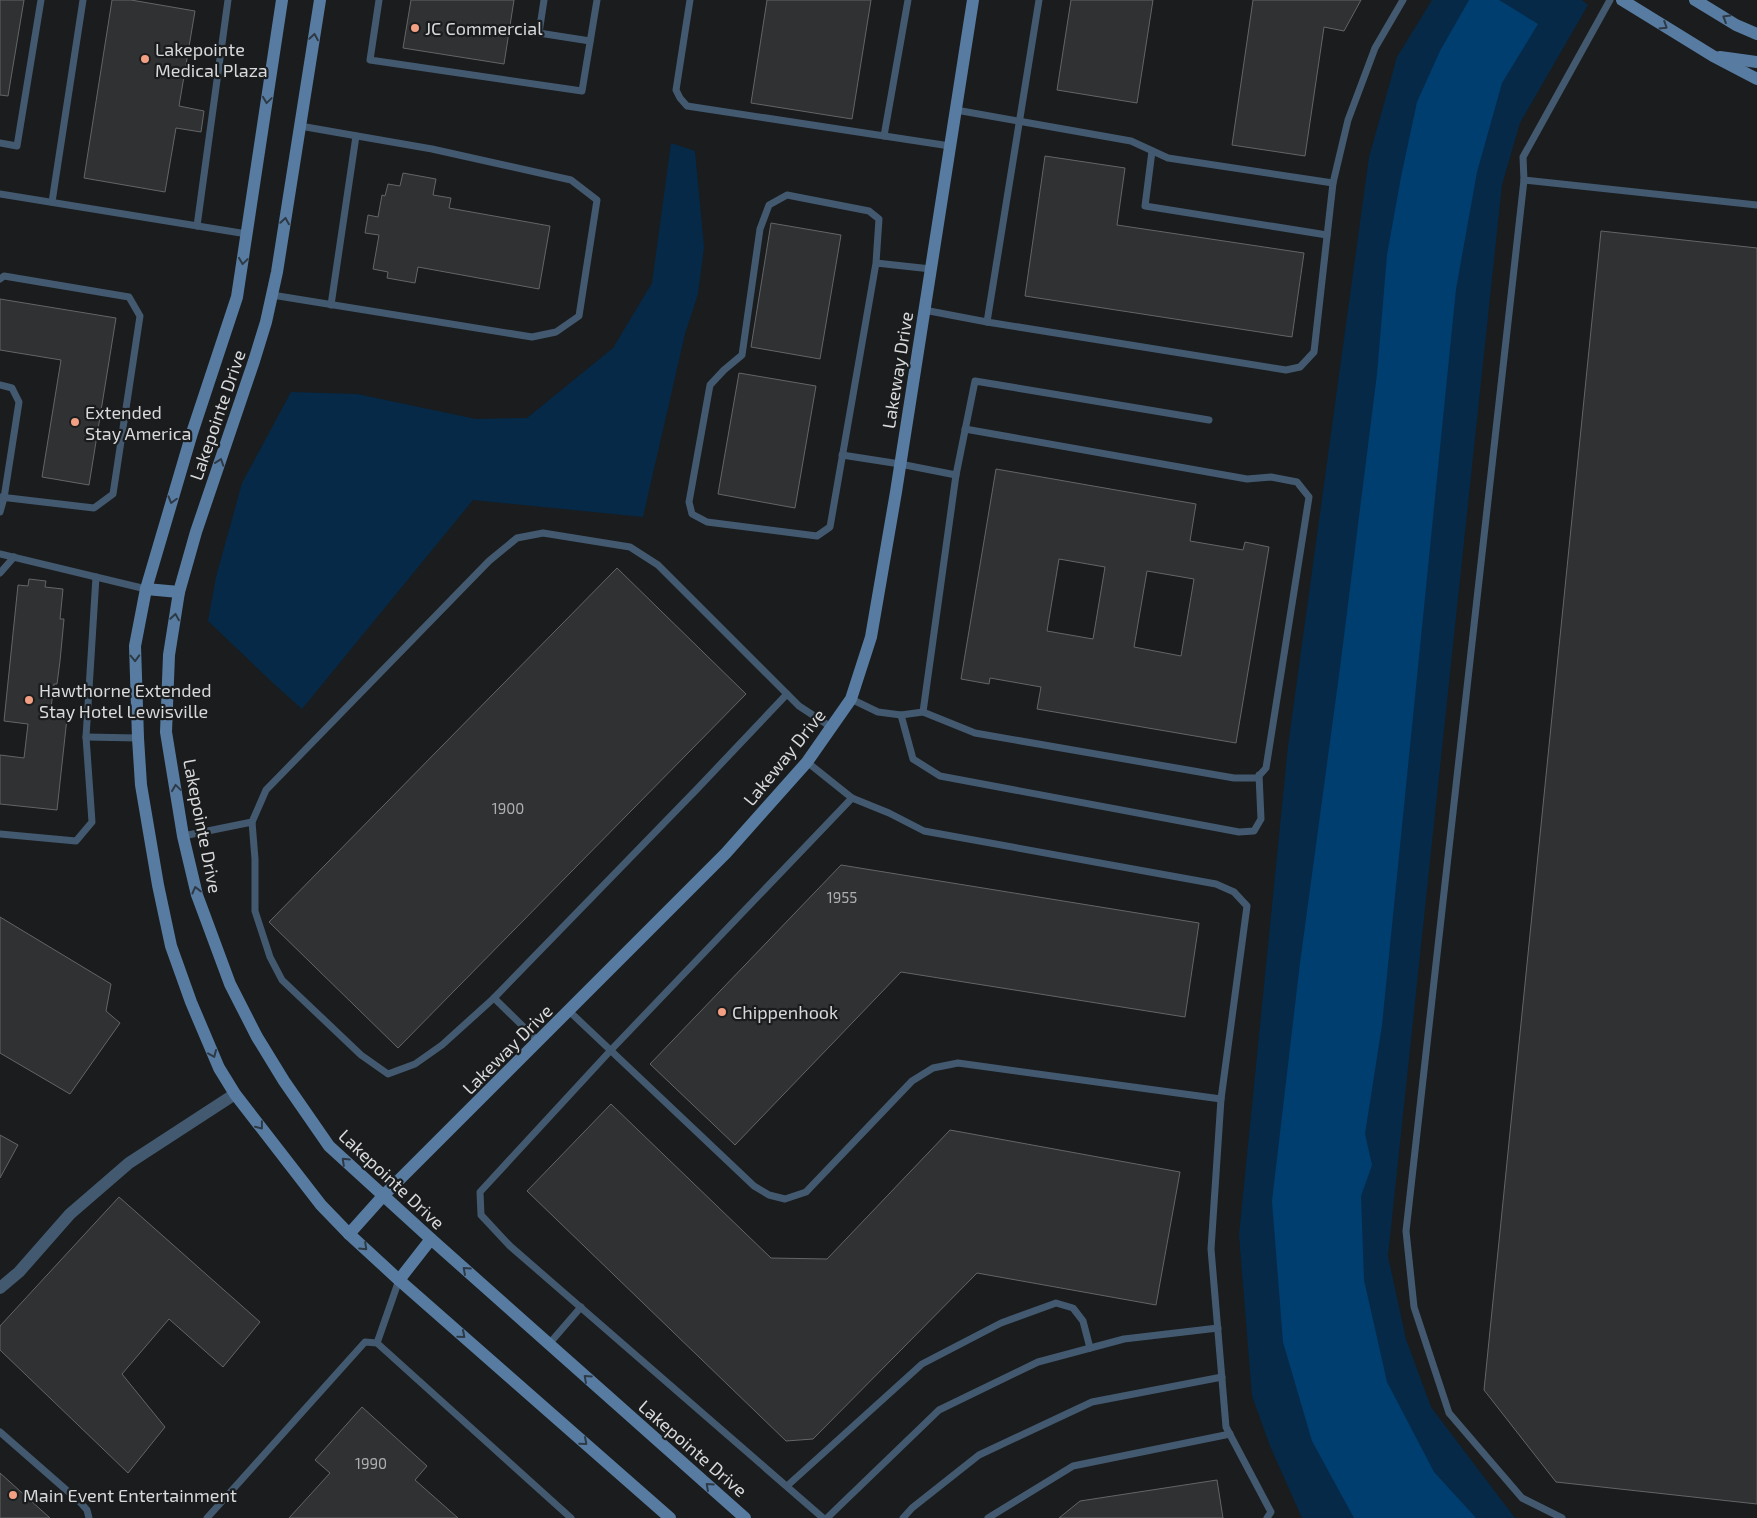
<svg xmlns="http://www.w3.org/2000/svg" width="1757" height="1518" viewBox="0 0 1757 1518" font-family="'Exo 2',sans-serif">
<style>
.green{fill:#062947}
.water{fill:#003e6f}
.building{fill:#2f3133;stroke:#636567;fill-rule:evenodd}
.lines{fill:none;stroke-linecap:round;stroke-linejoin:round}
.lane{stroke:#435970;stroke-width:7}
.street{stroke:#435970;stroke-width:12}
.secondary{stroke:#587ca1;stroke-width:12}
.oneway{stroke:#2d3945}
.poi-dot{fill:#f39f83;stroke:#1a1c1d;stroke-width:2}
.labels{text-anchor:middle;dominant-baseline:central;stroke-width:4.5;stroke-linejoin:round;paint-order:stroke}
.number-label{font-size:15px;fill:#aeafb0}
.poi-label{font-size:18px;fill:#d8d9da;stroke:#1a1c1d;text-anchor:start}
.street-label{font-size:18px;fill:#d8d9da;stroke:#1a1c1d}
</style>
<rect width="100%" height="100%" fill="#1a1c1d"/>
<g class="green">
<path d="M1432,0H1582L1588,5L1520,123L1502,185L1388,1256L1406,1339L1431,1407L1515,1518H1302L1270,1446L1252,1396L1239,1235L1288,746L1369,157L1397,57Z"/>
<path d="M671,143L695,151L704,247L698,294L685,334L643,517L473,500L302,709L274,684L208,621L216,577L242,483L291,392L357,394L476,419L527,418L613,348L652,283Z"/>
</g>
<path class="water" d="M1469,0H1499L1538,24L1502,83L1477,172L1456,289L1382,1025L1365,1134L1372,1165L1361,1196L1364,1280L1387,1382L1434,1472L1476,1518H1354L1312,1441L1283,1342L1272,1201L1300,963L1340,668L1377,374L1387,255L1401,177L1417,102L1440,51Z"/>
<g class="building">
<path d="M0,0H24L8,96L0,95Z"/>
<path d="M112,0H131L195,11L179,106L204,111L201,132L176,128L165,192L84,178Z"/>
<path d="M411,0H514L504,64L403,48Z"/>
<path d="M767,0H871L852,119L751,103Z"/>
<path d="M1071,0H1153L1137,103L1057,90Z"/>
<path d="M1253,0H1361L1344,31L1324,27L1305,156L1232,145Z"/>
<path d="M1045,156L1125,168L1117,225L1304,253L1292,337L1025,296Z"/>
<path d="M403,173L436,179L433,195L451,198L449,208L550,226L539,289L418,267L415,283L387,278L388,272L373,269L379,235L365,233L368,215L378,217L382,195L385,196L388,184L400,186Z"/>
<path d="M771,223L841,235L820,359L751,347Z"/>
<path d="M1601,231L1757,248V1504L1556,1482L1484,1390Z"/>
<path d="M0,299L116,318L89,485L42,477L61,360L0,350Z"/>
<path d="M739,373L816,386L795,508L718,494Z"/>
<path d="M996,469L1196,504L1190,541L1243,550L1245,542L1269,547L1236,743L1037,709L1041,687L990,678L989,684L961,679ZM1059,559L1105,567L1093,639L1047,631ZM1147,571L1194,579L1181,656L1134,647Z"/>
<path d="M617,568L746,694L398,1048L269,922Z"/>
<path d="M29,579L46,581L45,587L63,589L60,619H64L60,661L57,684H54L50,716L67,718L57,810L0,804V755L24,758L28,724L4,721L18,585L28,586Z"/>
<path d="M841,865L1199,923L1185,1017L901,972L735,1145L650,1064Z"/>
<path d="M0,917L111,984L106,1011L120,1023L70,1094L0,1053Z"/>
<path d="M611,1104L771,1258L827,1259L950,1130L1180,1172L1156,1305L977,1273L813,1439L786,1441L527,1191Z"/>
<path d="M0,1135L18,1145L0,1178Z"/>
<path d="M119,1197L260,1322L223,1367L169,1319L122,1374L165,1427L128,1473L0,1350V1326Z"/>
<path d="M362,1407L427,1466L415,1480L458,1518H289L330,1473L315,1460Z"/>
<path d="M0,1473L50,1518H0Z"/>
<path d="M1217,1480L1223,1518H1059L1080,1501Z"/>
</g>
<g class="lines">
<g class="lane">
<path d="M379,0L370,60L582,91L597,0"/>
<path d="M544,0L539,33L590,41"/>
<path d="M690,0L676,90L680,98L687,106L950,146"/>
<path d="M1039,0L987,322L1286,370L1300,367L1314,352L1333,183L1348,120L1375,48L1403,0"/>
<path d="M1610,0L1523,157L1524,180L1757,205"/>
<path d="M956,110L1131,141L1168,158L1333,183"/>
<path d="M884,136L908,0"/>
<path d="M0,143L17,146L41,0"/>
<path d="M1152,151L1145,206L1327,235"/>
<path d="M1524,180L1406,1231L1414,1307L1449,1413L1522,1498L1562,1518"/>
<path d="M0,194L247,234"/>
<path d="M52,202L83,0"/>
<path d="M197,226L228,0"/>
<path d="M876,263L830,527L817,536L707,522L692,514L689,502L710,385L724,370L742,355L760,229L769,205L787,195L869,211L879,219L876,263L931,269"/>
<path d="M0,279L4,276L129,297L140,316L113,494L94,508L0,497"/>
<path d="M272,295L532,337L556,332L579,316L597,200L571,180L432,149L300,126"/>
<path d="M331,305L356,136"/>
<path d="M924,310L987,322"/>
<path d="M0,385L12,388L19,402L4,498L0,512"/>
<path d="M842,455L900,464L956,475L975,381L1209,420"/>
<path d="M0,554L146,589"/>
<path d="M0,573L14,557"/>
<path d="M851,699L878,712L901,715L923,712L975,733L1234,778H1257L1266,768L1309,497L1297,482L1271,477L1247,479L965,429"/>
<path d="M923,712L956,475"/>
<path d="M901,715L913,759L940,776L1239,832L1254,831L1261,819L1259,775"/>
<path d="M86,737L138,738"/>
<path d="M807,762L852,798L889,813L924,831L1216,884L1234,892L1247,906L1221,1099L1211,1249L1226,1427L1271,1512L1267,1518"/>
<path d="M252,822L255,859V911L270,957L282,980L361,1055L388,1074L415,1064L442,1045L494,998L698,788L787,694"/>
<path d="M0,834L76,841L92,822L86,737L96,577"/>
<path d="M183,836L252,822L266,790L489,561L517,538L543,533L630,547L658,565L799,706L831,727"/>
<path d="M494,998L539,1042"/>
<path d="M569,1011L754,1186L769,1195L785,1199L806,1192L912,1081L933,1068L958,1063L1221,1099"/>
<path d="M377,1343L399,1280"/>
<path d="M549,1344L581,1307"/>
<path d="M0,1432L80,1502L87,1510L89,1518"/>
<path d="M787,1486L922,1364L1001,1323L1056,1303L1073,1308L1083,1321L1090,1348"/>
<path d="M207,1518L365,1342L377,1343L571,1518"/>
<path d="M823,1518L510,1246L481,1215L480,1192L611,1050L852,798"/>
<path d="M827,1518L939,1410L1038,1362L1124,1339L1218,1328"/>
<path d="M903,1518L912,1508L979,1455L1092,1402L1222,1377"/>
<path d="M988,1518L1073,1466L1230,1434"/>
</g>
<path class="street" d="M0,1288L19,1272L70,1214L129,1163L235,1094"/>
<g class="secondary">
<path d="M282,0L237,297L192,433L146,589L135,646L138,738L141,785L158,885L171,946L191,1002L219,1068L235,1094L321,1205L349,1234L399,1280L670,1518"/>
<path d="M320,0L277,272L266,322L254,361L196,532L179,592L169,655L166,732L183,836L197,895L230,984L257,1037L284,1081L329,1146L431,1239L745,1518"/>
<path d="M1622,0L1713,56L1757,79"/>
<path d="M1695,0L1736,25L1757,34"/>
<path d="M1720,57L1757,62"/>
<path d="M146,589L179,592"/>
<path d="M349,1234L383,1196L726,853L807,762L851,699L871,637L896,492L973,0"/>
<path d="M399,1280L431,1239"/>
</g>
</g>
<defs><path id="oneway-chevron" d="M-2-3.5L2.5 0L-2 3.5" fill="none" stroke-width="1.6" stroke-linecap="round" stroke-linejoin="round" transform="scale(1.25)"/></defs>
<g class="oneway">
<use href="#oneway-chevron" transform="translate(1726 18) rotate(-149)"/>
<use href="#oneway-chevron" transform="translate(1664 26) rotate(32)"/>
<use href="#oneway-chevron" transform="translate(314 37) rotate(-81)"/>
<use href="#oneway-chevron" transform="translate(267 100) rotate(98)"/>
<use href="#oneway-chevron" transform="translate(285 221) rotate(-81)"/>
<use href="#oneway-chevron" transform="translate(243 261) rotate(98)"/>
<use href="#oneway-chevron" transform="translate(220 462) rotate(-71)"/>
<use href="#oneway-chevron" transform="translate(172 500) rotate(106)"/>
<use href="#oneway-chevron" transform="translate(175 617) rotate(-81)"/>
<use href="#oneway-chevron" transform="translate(135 658) rotate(88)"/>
<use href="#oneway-chevron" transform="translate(176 788) rotate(-98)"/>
<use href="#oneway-chevron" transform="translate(196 890) rotate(-104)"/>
<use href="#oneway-chevron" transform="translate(213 1054) rotate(67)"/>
<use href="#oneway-chevron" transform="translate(260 1126) rotate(52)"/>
<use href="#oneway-chevron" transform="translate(345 1161) rotate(-137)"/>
<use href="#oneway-chevron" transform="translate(364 1247) rotate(43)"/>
<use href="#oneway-chevron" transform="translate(466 1270) rotate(-138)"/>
<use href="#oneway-chevron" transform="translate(462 1335) rotate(41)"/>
<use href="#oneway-chevron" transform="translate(587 1378) rotate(-138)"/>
<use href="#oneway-chevron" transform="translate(584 1442) rotate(41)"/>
<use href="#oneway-chevron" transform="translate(709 1486) rotate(-138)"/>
</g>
<g class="poi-dot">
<circle cx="415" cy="28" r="5"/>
<circle cx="145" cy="59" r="5"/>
<circle cx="75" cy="422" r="5"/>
<circle cx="29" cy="700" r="5"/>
<circle cx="722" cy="1012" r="5"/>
<circle cx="13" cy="1495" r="5"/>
</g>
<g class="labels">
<g class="number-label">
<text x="508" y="808">1900</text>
<text x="842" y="897">1955</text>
<text x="371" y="1463">1990</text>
</g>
<g class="poi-label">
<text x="425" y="28">JC Commercial</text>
<text x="155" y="49">Lakepointe<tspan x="155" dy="21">Medical Plaza</tspan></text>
<text x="85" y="412">Extended<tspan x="85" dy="21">Stay America</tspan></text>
<text x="39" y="690">Hawthorne Extended<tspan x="39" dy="21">Stay Hotel Lewisville</tspan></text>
<text x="732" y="1012">Chippenhook</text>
<text x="23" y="1495">Main Event Entertainment</text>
</g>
<g class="street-label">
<text transform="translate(897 370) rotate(-81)">Lakeway Drive</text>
<text transform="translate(217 415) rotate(-71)">Lakepointe Drive</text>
<text transform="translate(784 757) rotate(-51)">Lakeway Drive</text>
<text transform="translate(203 826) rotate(79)">Lakepointe Drive</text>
<text transform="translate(507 1049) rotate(-45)">Lakeway Drive</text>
<text transform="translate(392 1179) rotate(43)">Lakepointe Drive</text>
<text transform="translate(693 1448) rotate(41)">Lakepointe Drive</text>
</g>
</g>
</svg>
